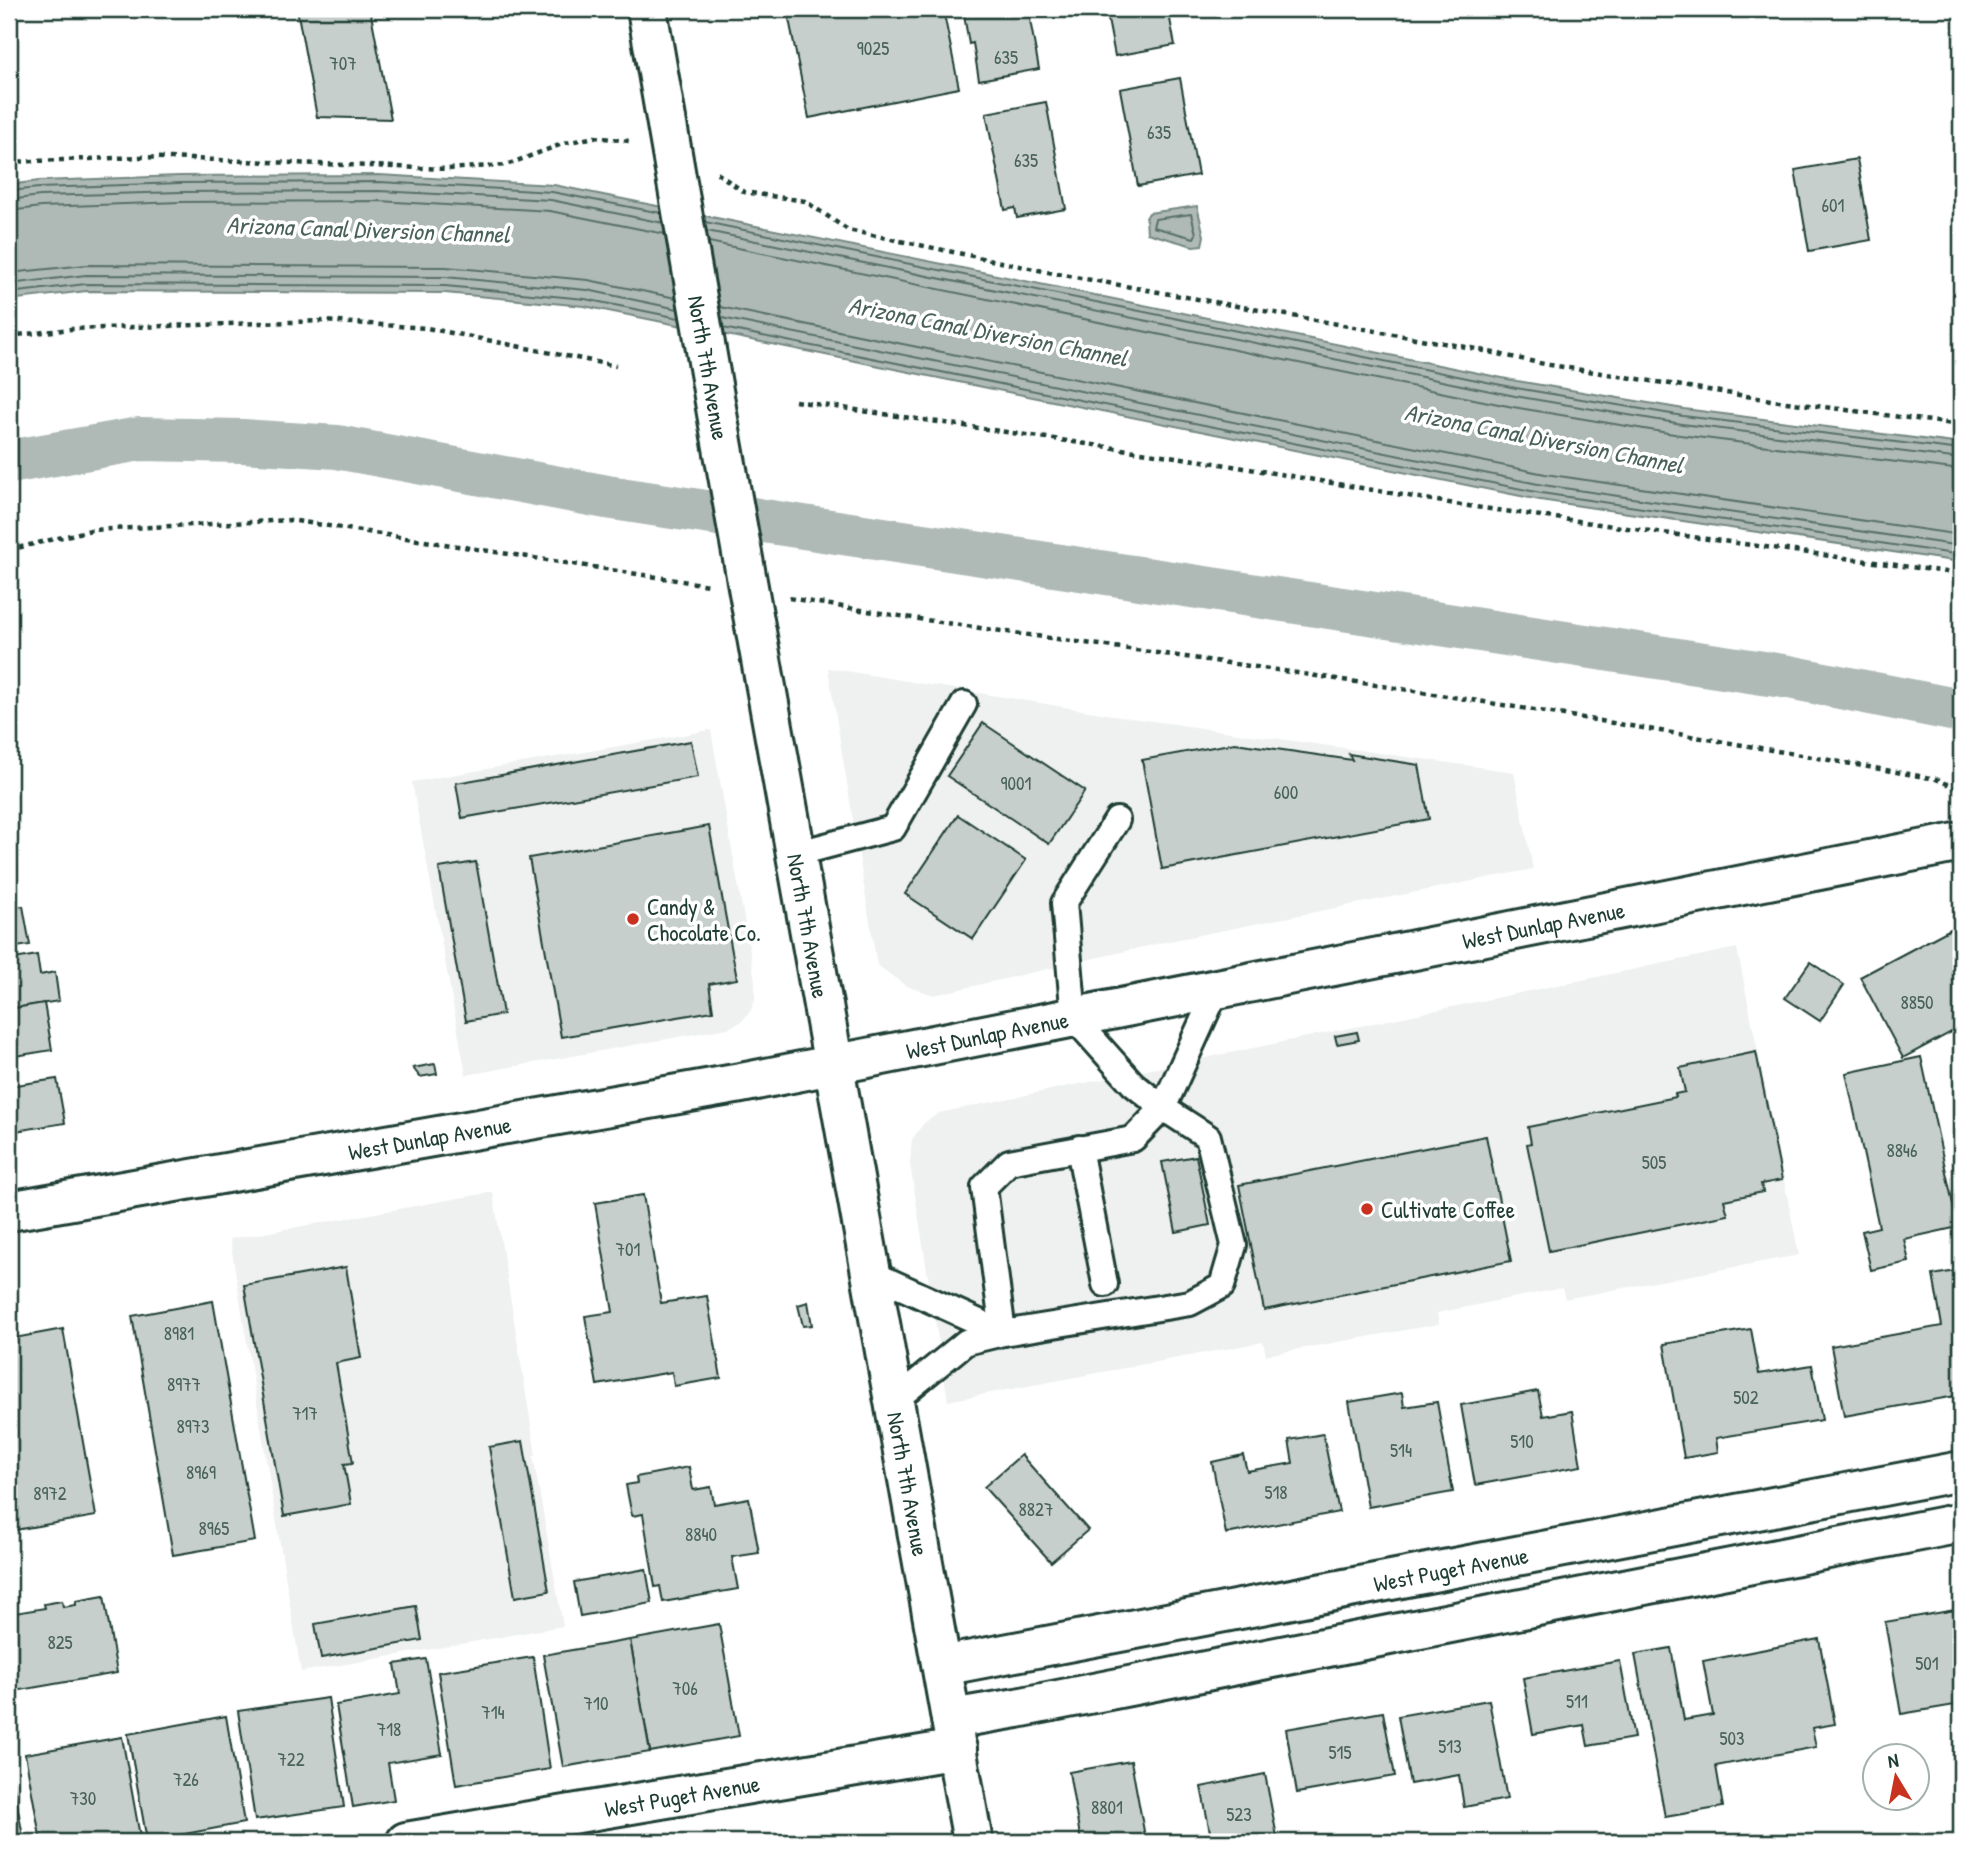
<svg xmlns="http://www.w3.org/2000/svg" width="1970" height="1851" viewBox="0 0 1970 1851" font-family="'Patrick Hand',sans-serif">
<style>
.built{fill:#eef1f0}
.water{fill:#afbab7;stroke:#758883;stroke-width:2}
.lines{fill:none;stroke-linecap:round;stroke-linejoin:round}
.shore{stroke:#596f68;stroke-width:2}
.canal{stroke:#afbab7;stroke-width:44}
.building{fill:#c7cfcc;stroke:#1f3d34;stroke-width:2}
.lane-casing{stroke:#1f3d34;stroke-width:30}
.street-casing{stroke:#1f3d34;stroke-width:44}
.secondary-casing{stroke:#1f3d34;stroke-width:44}
.path{stroke:#1f3d34;stroke-width:4.5;stroke-dasharray:5 5;stroke-linecap:butt}
.lane{stroke:#fff;stroke-width:24}
.street{stroke:#fff;stroke-width:38}
.secondary{stroke:#fff;stroke-width:38}
.poi-dot{fill:#c8321e;stroke:#fff;stroke-width:2.5}
.labels{text-anchor:middle;dominant-baseline:central;stroke-width:7;stroke-linejoin:round;paint-order:stroke}
.number-label{font-size:19px;fill:#49625a}
.street-label{font-size:23px;fill:#1f3d34;stroke:#fff}
.poi-label{font-size:23px;fill:#1f3d34;stroke:#fff;text-anchor:start}
.water-label{font-size:24px;font-style:italic;fill:#4a625b;stroke:#fff}
</style>
<rect width="100%" height="100%" fill="#fff"/>
<filter id="ink" filterUnits="userSpaceOnUse"><feTurbulence type="fractalNoise" baseFrequency=".0143" numOctaves="2"/><feDisplacementMap in="SourceGraphic" scale="14" xChannelSelector="R" yChannelSelector="G"/><feConvolveMatrix kernelMatrix="1 2 1 2 8 2 1 2 1" color-interpolation-filters="sRGB"/></filter>
<g filter="url(#ink)">
<g class="built">
<path d="M828,668L1131,718L1514,772L1533,869L1174,940L934,995L906,986L877,965Z"/>
<path d="M711,730L755,981V1000L750,1012L741,1022L728,1028L466,1075L412,782Z"/>
<path d="M1737,948L1799,1255L1565,1299L1562,1288L1437,1313L1439,1324L1266,1355L1263,1342L948,1401L910,1164L912,1139L924,1123L939,1113Z"/>
<path d="M493,1192L536,1455L533,1456L563,1626L301,1672L230,1239Z"/>
</g>
<g class="water">
<path d="M379,175L554,185L1517,381L1684,409L1961,444V562L1540,500L584,306L445,293L87,291L9,300V185L39,181L180,176Z"/>
<path d="M1197,206L1204,236L1202,245L1193,246L1147,233L1146,218L1149,213Z"/>
</g>
<g class="lines">
<g class="shore">
<path d="M9,191L39,188L180,183L380,182L552,192L661,213"/>
<path d="M9,200L40,196L181,192L379,191L551,200L663,223"/>
<path d="M9,211L41,207L181,202L379,201L550,211L665,234"/>
<path d="M1191,214L1196,234L1194,238L1153,227L1155,219Z"/>
<path d="M705,222L1516,388L1683,416L1961,450"/>
<path d="M707,231L1515,396L1682,424L1961,459"/>
<path d="M709,242L1513,407L1680,435L1961,470"/>
<path d="M9,273L86,265L446,267L588,280L676,298"/>
<path d="M9,284L86,275L445,277L587,290L678,309"/>
<path d="M9,293L86,284L445,286L585,299L679,318"/>
<path d="M720,307L1545,474L1961,535"/>
<path d="M722,318L1543,485L1961,546"/>
<path d="M723,328L1541,493L1961,555"/>
</g>
<path class="canal" d="M9,462L140,439L243,441L337,447L607,497L1789,677L1961,711"/>
</g>
<g class="building">
<path d="M297,9H370L391,119L317,117Z"/>
<path d="M787,9H943L959,88L809,118Z"/>
<path d="M963,9H1028L1039,69L979,80L973,43L969,44Z"/>
<path d="M1106,9H1168L1175,45L1115,56Z"/>
<path d="M1180,78L1198,175L1138,186L1120,89Z"/>
<path d="M1046,102L1066,209L1017,218L1015,208L1005,210L986,113Z"/>
<path d="M1857,159L1871,240L1809,251L1795,170Z"/>
<path d="M983,723L1085,791L1049,844L947,776Z"/>
<path d="M691,741L698,777L462,818L456,783Z"/>
<path d="M1235,743L1352,760L1349,754L1419,765L1429,819L1162,869L1142,760Z"/>
<path d="M958,815L1026,860L973,939L905,894Z"/>
<path d="M9,825L17,870L9,871Z"/>
<path d="M709,826L737,979L709,984L713,1011L561,1037L529,858Z"/>
<path d="M476,862L503,1014L466,1021L439,868Z"/>
<path d="M23,906L30,945L9,948V908Z"/>
<path d="M1960,924L1961,1027L1903,1058L1860,977Z"/>
<path d="M37,955L40,975L55,972L59,1001L9,1009V960Z"/>
<path d="M1810,962L1844,985L1820,1021L1785,998Z"/>
<path d="M44,1003L52,1050L9,1057V1009Z"/>
<path d="M1357,1032L1359,1040L1337,1044L1335,1036Z"/>
<path d="M1756,1052L1782,1180L1761,1184L1763,1192L1724,1200L1728,1215L1549,1251L1527,1144L1531,1143L1528,1127L1676,1097L1675,1094L1685,1092L1680,1068Z"/>
<path d="M1921,1057L1958,1227L1904,1239L1909,1262L1871,1270L1862,1231L1879,1227L1846,1073Z"/>
<path d="M435,1064L437,1074L420,1077L413,1068Z"/>
<path d="M57,1079L65,1123L9,1132V1086Z"/>
<path d="M1486,1136L1511,1261L1264,1310L1239,1185Z"/>
<path d="M1196,1156L1210,1225L1176,1232L1162,1162Z"/>
<path d="M643,1195L661,1303L707,1296L721,1378L674,1386L672,1372L597,1385L585,1316L613,1312L595,1203Z"/>
<path d="M346,1267L361,1358L336,1363L353,1463L344,1464L351,1504L284,1516L244,1285Z"/>
<path d="M1961,1270V1395L1844,1416L1831,1346L1942,1326L1933,1275Z"/>
<path d="M213,1301L255,1541L173,1555L132,1316Z"/>
<path d="M808,1302L812,1325L803,1326L798,1305Z"/>
<path d="M63,1329L96,1516L9,1531V1339Z"/>
<path d="M1751,1329L1759,1374L1812,1365L1822,1420L1716,1438L1718,1452L1684,1458L1664,1344Z"/>
<path d="M1538,1391L1543,1416L1572,1411L1581,1466L1475,1485L1461,1405Z"/>
<path d="M1402,1393L1404,1407L1437,1402L1453,1492L1368,1507L1349,1402Z"/>
<path d="M1323,1434L1339,1512L1226,1534L1212,1462L1243,1455L1247,1471L1293,1463L1289,1440Z"/>
<path d="M523,1441L549,1591L515,1597L489,1447Z"/>
<path d="M1021,1455L1088,1530L1051,1562L984,1487Z"/>
<path d="M689,1467L693,1490L711,1487L714,1504L749,1498L759,1553L732,1557L738,1589L663,1602L660,1586L655,1587L643,1514L632,1516L626,1485L637,1483L636,1477Z"/>
<path d="M646,1569L652,1603L580,1616L574,1582Z"/>
<path d="M104,1596L117,1673L9,1692V1614L45,1608L44,1604L62,1601L63,1607L76,1605V1601Z"/>
<path d="M416,1606L422,1640L321,1658L315,1624Z"/>
<path d="M1961,1609V1704L1901,1714L1885,1622Z"/>
<path d="M719,1624L739,1736L650,1752L630,1640Z"/>
<path d="M1819,1639L1835,1724L1812,1728L1816,1747L1716,1766L1723,1807L1665,1817L1635,1654L1671,1648L1684,1720L1713,1715L1703,1661Z"/>
<path d="M630,1640L650,1752L563,1767L543,1655Z"/>
<path d="M533,1657L550,1769L456,1785L438,1672Z"/>
<path d="M426,1659L442,1754L388,1763L394,1800L353,1807L336,1705L400,1694L395,1664Z"/>
<path d="M1620,1661L1634,1738L1588,1746L1584,1725L1533,1734L1523,1678Z"/>
<path d="M328,1698L344,1807L255,1820L238,1711Z"/>
<path d="M1489,1700L1507,1799L1464,1807L1459,1775L1410,1784L1398,1716Z"/>
<path d="M1383,1712L1395,1776L1297,1793L1286,1729Z"/>
<path d="M226,1716L244,1823L147,1841L128,1734Z"/>
<path d="M122,1737L141,1842H41L25,1754Z"/>
<path d="M9,1760L24,1842H9Z"/>
<path d="M1131,1761L1146,1842H1081L1069,1772Z"/>
<path d="M1265,1774L1278,1842H1212L1201,1787Z"/>
</g>
<g class="lines">
<g class="lane-casing">
<g id="lane">
<path d="M795,854L893,828L964,704"/>
<path d="M1079,1148L1105,1284"/>
<path d="M873,1274L1003,1333"/>
<path d="M1003,1333L984,1187L1009,1162L1133,1139L1163,1108L1133,1084L1074,1018L1064,903L1117,820"/>
<path d="M895,1400L966,1342L1003,1333L1190,1303L1222,1286L1234,1245L1208,1137L1163,1108L1217,989"/>
</g>
</g>
<g class="street-casing">
<g id="street">
<path id="s1" d="M942,1666L1961,1471"/>
<path d="M951,1719L1017,1708L1961,1523"/>
<path id="s2" d="M406,1842L957,1749"/>
</g>
</g>
<g class="secondary-casing">
<g id="secondary">
<path id="s3" d="M647,9L719,425L973,1842"/>
<path id="s4" d="M9,1211L741,1083L1961,842"/>
</g>
</g>
<g class="path">
<path d="M9,162L141,157L447,169L506,165L565,143L595,137L629,141"/>
<path d="M717,173L744,192L805,201L848,230L1058,274L1471,348L1544,364L1771,400L1961,425"/>
<path d="M9,336L71,329L324,321L427,328L616,366"/>
<path d="M795,401L1203,461L1461,505L1961,574"/>
<path d="M9,550L91,530L290,520L708,585"/>
<path d="M789,598C958,627 1128,648 1297,673C1511,705 1724,741 1936,779L1961,790"/>
</g>
<use href="#lane" class="lane"/>
<use href="#street" class="street"/>
<use href="#secondary" class="secondary"/>
</g>
</g>
<g class="poi-dot">
<circle cx="633" cy="919" r="7"/>
<circle cx="1367" cy="1209" r="7"/>
</g>
<g class="labels">
<g class="number-label">
<text x="873" y="48">9025</text>
<text x="1006" y="57">635</text>
<text x="343" y="63">707</text>
<text x="1159" y="132">635</text>
<text x="1026" y="160">635</text>
<text x="1833" y="205">601</text>
<text x="1016" y="783">9001</text>
<text x="1286" y="792">600</text>
<text x="1917" y="1002">8850</text>
<text x="1902" y="1150">8846</text>
<text x="1654" y="1162">505</text>
<text x="628" y="1249">701</text>
<text x="179" y="1333">8981</text>
<text x="184" y="1384">8977</text>
<text x="1746" y="1397">502</text>
<text x="305" y="1413">717</text>
<text x="193" y="1426">8973</text>
<text x="1522" y="1441">510</text>
<text x="1401" y="1450">514</text>
<text x="201" y="1472">8969</text>
<text x="1276" y="1492">518</text>
<text x="50" y="1493">8972</text>
<text x="1036" y="1509">8827</text>
<text x="214" y="1528">8965</text>
<text x="701" y="1534">8840</text>
<text x="60" y="1642">825</text>
<text x="1927" y="1663">501</text>
<text x="685" y="1688">706</text>
<text x="1577" y="1701">511</text>
<text x="596" y="1703">710</text>
<text x="493" y="1712">714</text>
<text x="389" y="1729">718</text>
<text x="1732" y="1738">503</text>
<text x="1450" y="1746">513</text>
<text x="1340" y="1752">515</text>
<text x="291" y="1759">722</text>
<text x="186" y="1779">726</text>
<text x="83" y="1798">730</text>
<text x="1107" y="1807">8801</text>
<text x="1239" y="1814">523</text>
</g>
<g class="street-label">
<text stroke="none"><textPath href="#s3" startOffset="364">North 7th Avenue</textPath></text>
<text stroke="none"><textPath href="#s4" startOffset="1561">West Dunlap Avenue</textPath></text>
<text stroke="none"><textPath href="#s3" startOffset="931">North 7th Avenue</textPath></text>
<text stroke="none"><textPath href="#s4" startOffset="994">West Dunlap Avenue</textPath></text>
<text stroke="none"><textPath href="#s4" startOffset="427">West Dunlap Avenue</textPath></text>
<text stroke="none"><textPath href="#s3" startOffset="1498">North 7th Avenue</textPath></text>
<text stroke="none"><textPath href="#s1" startOffset="518">West Puget Avenue</textPath></text>
<text stroke="none"><textPath href="#s2" startOffset="280">West Puget Avenue</textPath></text>
</g>
<g class="poi-label">
<text x="647" y="906">Candy &amp;<tspan x="647" dy="26">Chocolate Co.</tspan></text>
<text x="1381" y="1209">Cultivate Coffee</text>
</g>
<g class="water-label">
<text transform="translate(368 229) rotate(2)">Arizona Canal Diversion Channel</text>
<text transform="translate(988 331) rotate(11)">Arizona Canal Diversion Channel</text>
<text transform="translate(1544 438) rotate(11)">Arizona Canal Diversion Channel</text>
</g>
</g>
<rect width="1970" height="1851" fill="none" stroke="#fff" stroke-width="35"/>
<rect x="18" y="18" width="1935" height="1816" fill="none" stroke="#1f3d34" stroke-width="2.5" filter="url(#ink)"/>
<g transform="translate(1896 1777) rotate(350)"><circle r="33" fill="#ffffff" stroke="#a5b1ae" stroke-width="2"/>
<path d="M0-5L12 26L0 18L-12 26Z" fill="#c8321e"/>
<text y="-10" font-size="19" font-weight="bold" text-anchor="middle" fill="#1f3d34">N</text>
</g>
</svg>
